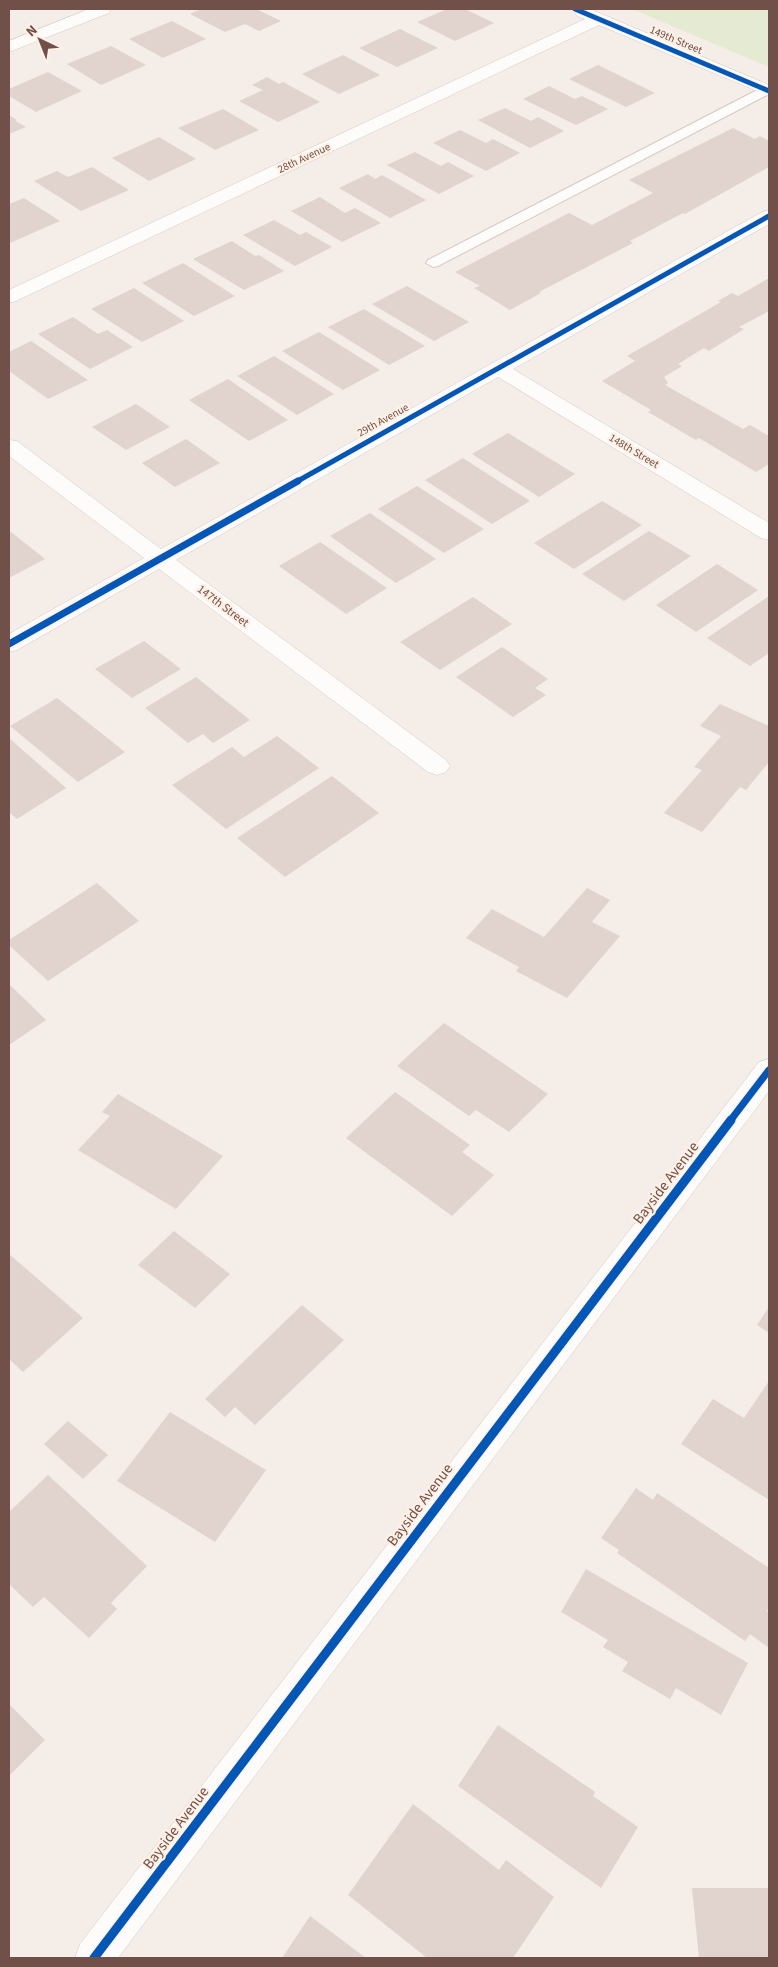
<svg xmlns="http://www.w3.org/2000/svg" width="778" height="1967" viewBox="0 0 778 1967" font-family="'Source Sans 3',sans-serif">
<style>
.green{fill:#e5ead2}
.building{fill:#e1d4cf}
.lines{fill:none;stroke-linecap:round;stroke-linejoin:round}
.lane-casing{stroke:#d4c9c4;stroke-width:2}
.street-casing{stroke:#d4c9c4;stroke-width:1}
.secondary-casing{stroke:#d4c8c4;stroke-width:1}
.lane{fill:#fefcfb;fill-rule:evenodd}
.street{fill:#fefcfb;fill-rule:evenodd}
.secondary{fill:#fefcfb;fill-rule:evenodd}
.cycleway-far2-casing{stroke:#fff1e6;stroke-width:7}
.cycleway-far1-casing{stroke:#fff1e6;stroke-width:10}
.cycleway-casing{stroke:#fff1e6;stroke-width:12}
.cycleway-far2{stroke:#0057b8;stroke-width:5}
.cycleway-far1{stroke:#0057b8;stroke-width:7}
.cycleway{stroke:#0057b8;stroke-width:9}
.labels{text-anchor:middle;dominant-baseline:central;stroke-width:4.5;stroke-linejoin:round;paint-order:stroke}
.far-street-label{font-size:11px;fill:#715049;stroke:#fff1e6}
.street-label{font-size:12px;fill:#715049;stroke:#fff1e6}
.near-street-label{font-size:15px;fill:#715049;stroke:#fff1e6}
</style>
<rect width="100%" height="100%" fill="#f5ede7"/>
<path class="green" d="M632,9H769V67Z"/>
<g class="building">
<path d="M201,9H256L281,21L259,31L245,24L225,32L190,14Z"/>
<path d="M447,9H465L494,23L455,41L417,22Z"/>
<path d="M172,21L206,39L163,58L129,39Z"/>
<path d="M400,29L438,48L397,67L359,48Z"/>
<path d="M111,46L146,65L101,85L67,64Z"/>
<path d="M343,55L380,75L339,94L302,74Z"/>
<path d="M598,65L655,93L626,107L569,79Z"/>
<path d="M48,72L82,91L36,112L9,96V89Z"/>
<path d="M267,77L279,84L283,82L320,102L278,122L239,101L263,90L252,85Z"/>
<path d="M549,86L575,99L582,96L608,109L576,125L523,99Z"/>
<path d="M505,108L531,121L538,117L564,131L530,148L478,120Z"/>
<path d="M223,109L259,130L215,150L178,128Z"/>
<path d="M9,115L17,120L15,121L26,127L9,134Z"/>
<path d="M733,128L755,139L760,136L769,141V167L685,214L683,213L630,241L633,243L539,292L541,293L510,310L474,288L480,286L455,272L569,213L592,225L653,193L629,180Z"/>
<path d="M460,130L486,143L493,139L520,153L486,171L433,143Z"/>
<path d="M159,137L196,159L149,181L112,158Z"/>
<path d="M415,152L441,166L448,162L474,176L439,194L387,165Z"/>
<path d="M92,167L129,190L81,211L34,181L57,171L68,177Z"/>
<path d="M368,174L375,179L382,175L426,200L390,218L339,188Z"/>
<path d="M320,197L345,213L355,208L381,223L342,242L291,211Z"/>
<path d="M24,198L60,221L10,243L9,242V204Z"/>
<path d="M274,220L300,235L306,232L332,247L295,266L243,235Z"/>
<path d="M232,241L255,256L259,255L284,271L244,290L193,259Z"/>
<path d="M183,263L235,296L194,316L142,283Z"/>
<path d="M769,278V311L739,327L744,329L709,351L704,348L678,364L682,366L664,377L668,383L665,385L743,429L750,425L769,436V464L756,472L699,438L696,440L648,412L651,410L602,381L635,361L627,356L721,302L718,301L732,293L738,296Z"/>
<path d="M407,286L469,322L434,341L372,304Z"/>
<path d="M134,288L184,321L142,342L91,309Z"/>
<path d="M364,309L425,346L389,365L328,327Z"/>
<path d="M73,317L98,334L107,330L133,347L90,369L38,334Z"/>
<path d="M319,332L380,370L343,390L282,351Z"/>
<path d="M31,341L88,380L48,399L9,371V352Z"/>
<path d="M274,356L334,394L297,415L237,376Z"/>
<path d="M228,379L288,420L249,441L189,400Z"/>
<path d="M136,404L170,427L126,450L92,427Z"/>
<path d="M508,433L575,474L539,497L472,454Z"/>
<path d="M186,439L220,463L175,487L142,463Z"/>
<path d="M463,458L483,471L530,501L492,524L425,480Z"/>
<path d="M417,486L484,529L444,553L378,509Z"/>
<path d="M602,501L642,525L574,569L534,543Z"/>
<path d="M370,513L436,559L396,583L330,536Z"/>
<path d="M649,531L691,556L624,601L582,574Z"/>
<path d="M11,532L45,559L9,578V533Z"/>
<path d="M320,542L387,588L346,614L279,566Z"/>
<path d="M717,564L758,590L696,632L656,605Z"/>
<path d="M769,596V653L750,666L707,638Z"/>
<path d="M473,597L512,624L440,670L400,642Z"/>
<path d="M144,641L181,669L132,698L95,669Z"/>
<path d="M502,647L548,679L535,688L546,695L513,717L456,677Z"/>
<path d="M196,677L250,720L213,743L203,734L188,743L145,708Z"/>
<path d="M57,698L125,752L78,782L10,726Z"/>
<path d="M720,704L769,726V762L746,790L740,787L702,832L664,813L702,770L694,767L721,736L700,726Z"/>
<path d="M277,736L319,768L226,829L172,785L232,747L244,757Z"/>
<path d="M9,738L66,788L17,819L9,812Z"/>
<path d="M332,776L379,813L285,877L237,838Z"/>
<path d="M97,883L139,921L48,981L9,945V940Z"/>
<path d="M587,888L610,900L592,922L620,936L567,998L516,971L519,967L466,938L492,909L544,937Z"/>
<path d="M9,984L46,1020L9,1045Z"/>
<path d="M444,1023L548,1094L509,1132L476,1110L469,1116L397,1066Z"/>
<path d="M395,1092L470,1145L462,1152L494,1175L452,1216L346,1138Z"/>
<path d="M118,1094L223,1156L176,1209L78,1150L110,1116L102,1112Z"/>
<path d="M174,1231L230,1274L195,1308L138,1265Z"/>
<path d="M9,1254L83,1318L23,1372L9,1359Z"/>
<path d="M302,1305L344,1340L255,1425L235,1407L225,1417L205,1399Z"/>
<path d="M769,1307V1333L757,1325Z"/>
<path d="M769,1381V1500L681,1444L713,1399L744,1418Z"/>
<path d="M170,1412L266,1470L215,1542L117,1481Z"/>
<path d="M68,1421L108,1455L83,1479L44,1444Z"/>
<path d="M48,1475L147,1566L111,1603L117,1609L89,1638L44,1597L33,1607L9,1584V1512Z"/>
<path d="M636,1488L653,1500L657,1493L769,1568V1607L767,1611L769,1613V1648L750,1634L745,1641L617,1553L619,1550L601,1538Z"/>
<path d="M586,1569L748,1663L721,1715L676,1688L670,1699L622,1671L628,1662L603,1647L608,1640L561,1612Z"/>
<path d="M9,1704L45,1740L9,1776Z"/>
<path d="M498,1725L595,1792L593,1796L638,1827L601,1888L458,1786Z"/>
<path d="M413,1804L499,1870L506,1860L554,1897L513,1958H427L348,1895Z"/>
<path d="M692,1888H769V1958H699Z"/>
<path d="M310,1916L366,1958H282Z"/>
</g>
<g class="lines">
<g class="lane-casing">
<path id="lane" d="M763,87H769V94L438,266L433,267L426,263L428,260Z"/>
</g>
<g class="street-casing">
<g id="street">
<path d="M89,9H111L109,13L9,52V41Z"/>
<path d="M577,9H590L769,85V96L599,25L16,301L9,303V290L585,19L577,16L575,12Z"/>
<path d="M769,210V224L513,369L769,523V540L761,538L498,377L176,560L446,760L450,766L446,772L437,775L428,772L159,569L17,650L9,652V634L144,558L9,456V440L17,441L161,549L762,212Z"/>
</g>
</g>
<g class="secondary-casing">
<path id="secondary" d="M769,1059V1091L118,1958H75L80,1944L759,1062Z"/>
</g>
<use href="#lane" class="lane"/>
<use href="#street" class="street"/>
<use href="#secondary" class="secondary"/>
<g class="cycleway-far2-casing">
<g id="cycleway-far2">
<path d="M575,9L769,91"/>
<path d="M296,482L769,216"/>
</g>
</g>
<g class="cycleway-far1-casing">
<g id="cycleway-far1">
<path d="M9,644L298,481"/>
<path d="M730,1121L769,1070"/>
</g>
</g>
<g class="cycleway-casing">
<path id="cycleway" d="M94,1958L731,1120"/>
</g>
<use href="#cycleway-far2" class="cycleway-far2"/>
<use href="#cycleway-far1" class="cycleway-far1"/>
<use href="#cycleway" class="cycleway"/>
</g>
<g class="labels">
<g class="far-street-label">
<text transform="translate(676 40) rotate(23)">149th Street</text>
<text transform="translate(304 158) rotate(-25)">28th Avenue</text>
<text transform="translate(383 420) rotate(-29)">29th Avenue</text>
<text transform="translate(634 451) rotate(31)">148th Street</text>
</g>
<g class="street-label">
<text transform="translate(223 606) rotate(37)">147th Street</text>
</g>
<g class="near-street-label">
<text transform="translate(666 1183) rotate(-53)">Bayside Avenue</text>
<text transform="translate(420 1505) rotate(-53)">Bayside Avenue</text>
<text transform="translate(176 1828) rotate(-53)">Bayside Avenue</text>
</g>
</g>
<rect width="778" height="1967" fill="none" stroke="#715049" stroke-width="20"/>
<g transform="translate(40 40) rotate(317)" stroke="#fff1e6" stroke-width="4" paint-order="stroke">
<path d="M0-4L9 19L0 12L-9 19Z" fill="#715049"/>
<text y="-8" font-size="14" font-weight="bold" text-anchor="middle" fill="#715049">N</text>
</g>
</svg>
